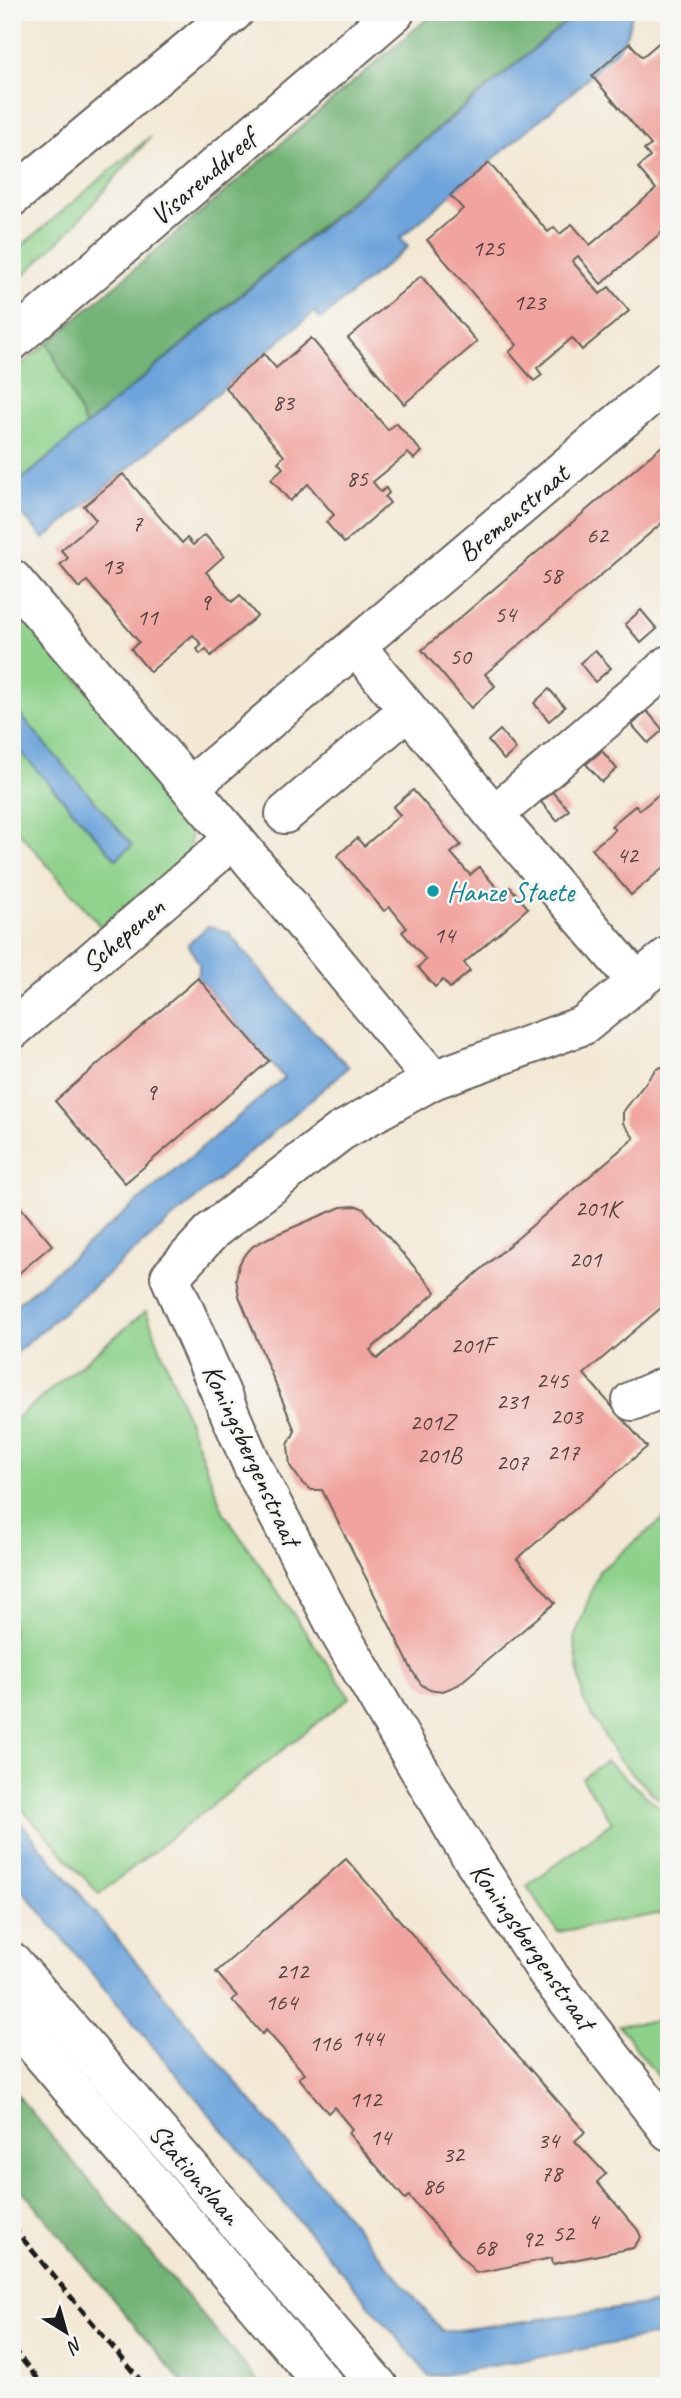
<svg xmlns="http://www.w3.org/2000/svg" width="681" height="2398" viewBox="0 0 681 2398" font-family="Caveat,sans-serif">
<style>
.green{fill:#8dd18a;stroke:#547653;stroke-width:2}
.forest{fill:#72b376;stroke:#476849;stroke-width:2}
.water{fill:#6da4db;stroke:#44607c;stroke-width:2}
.building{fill:#f1a49f}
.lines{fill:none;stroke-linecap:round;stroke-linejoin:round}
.minor-casing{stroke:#67635c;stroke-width:42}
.major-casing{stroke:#67635c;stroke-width:42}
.minor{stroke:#fff;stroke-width:38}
.major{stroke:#fff;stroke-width:38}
.rail{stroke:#1c1c1c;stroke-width:5;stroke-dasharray:10 5;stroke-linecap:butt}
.culture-dot{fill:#0f9aa8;stroke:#f6f6f2;stroke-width:2.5}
.labels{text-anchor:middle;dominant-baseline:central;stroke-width:5;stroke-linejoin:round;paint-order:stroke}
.number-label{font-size:24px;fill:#513e3d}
.street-label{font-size:28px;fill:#1c1c1c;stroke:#f6f6f2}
.culture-label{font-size:28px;fill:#0d838f;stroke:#f6f6f2;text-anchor:start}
</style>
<rect width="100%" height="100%" fill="#f6f6f2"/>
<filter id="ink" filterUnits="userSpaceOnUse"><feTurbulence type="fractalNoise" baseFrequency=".0143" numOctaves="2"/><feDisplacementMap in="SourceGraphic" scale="14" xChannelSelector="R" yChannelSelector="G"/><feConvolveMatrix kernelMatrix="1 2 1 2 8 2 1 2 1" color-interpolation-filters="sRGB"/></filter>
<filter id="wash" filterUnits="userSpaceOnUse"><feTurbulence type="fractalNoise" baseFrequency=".00686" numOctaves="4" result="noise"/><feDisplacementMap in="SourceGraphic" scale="28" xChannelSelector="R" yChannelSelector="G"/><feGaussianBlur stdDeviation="1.57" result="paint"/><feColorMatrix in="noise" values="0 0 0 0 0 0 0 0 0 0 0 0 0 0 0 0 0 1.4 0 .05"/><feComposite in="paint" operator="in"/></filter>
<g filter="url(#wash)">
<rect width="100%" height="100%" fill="#f3e8d4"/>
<g class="green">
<path d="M151,136L72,228L12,287V254Z"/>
<path d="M48,343L86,426L12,488V373Z"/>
<path d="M12,604L193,812L189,855L101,927L12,824V742L116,859L132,846L12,705Z"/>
<path d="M146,1311L224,1513L350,1697L99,1894L12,1797V1422Z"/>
<path d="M669,1514V1804L655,1796L618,1759L583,1700L574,1639L599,1571Z"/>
<path d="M606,1761L669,1816V1912L558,1932L527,1886L612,1822L582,1778Z"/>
<path d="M669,2020V2092L619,2025Z"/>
</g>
<g class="forest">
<path d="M435,12H578L364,189L86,426L48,343Z"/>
<path d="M12,2089L262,2386H185L12,2178Z"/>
</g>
<g class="water">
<path d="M578,12H632L628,31L619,48L576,89L400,238L408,247L321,319L314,312L44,539L12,503V488Z"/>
<path d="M12,705L132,845L116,859L12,742Z"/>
<path d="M208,926L228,932L300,1018L349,1067L12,1356V1308L284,1078L198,978L199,964L188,944Z"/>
<path d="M12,1812L443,2332L669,2302V2333L443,2375L429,2376L12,1878Z"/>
</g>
<g id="blocks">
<g class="building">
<path d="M669,34V226L601,284L578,256L572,261L600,294L609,287L629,311L582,350L572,338L537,368L542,375L534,381L509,352L517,345L427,240L463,209L450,195L489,163L548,232L554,227L560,234L572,224L590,245L656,189L638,168L650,157L644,150L651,145L592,76L630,43L642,57Z"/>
<path d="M421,276L477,342L404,404L348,338Z"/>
<path d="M311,338L388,430L396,423L422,452L414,459L408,453L373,482L381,492L386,488L389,493L385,497L390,503L344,543L326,522L334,515L308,484L290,501L271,479L283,468L278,462L284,456L225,387L264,354L276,368Z"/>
<path d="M669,440V517L485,674L495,686L471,708L422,650Z"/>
<path d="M123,474L182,543L187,538L193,545L205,535L224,556L206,572L232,602L240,595L257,616L211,656L206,649L200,654L197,649L202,645L193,635L150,672L131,649L139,642L87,581L79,588L60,565L68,558L61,550L96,520L84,506Z"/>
<path d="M641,610L657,629L641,643L625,624Z"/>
<path d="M595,650L611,668L595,682L580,663Z"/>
<path d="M549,689L565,707L549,721L534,703Z"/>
<path d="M647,711L663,730L648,743L632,725Z"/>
<path d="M500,730L516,749L504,760L488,741Z"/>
<path d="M602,751L617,769L602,782L586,764Z"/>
<path d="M669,786V863L631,895L592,849L615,830L611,826L636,805L640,810Z"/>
<path d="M413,790L461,845L451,853L470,875L479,867L502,894L510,887L528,908L464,963L470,971L450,988L443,980L435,987L418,967L426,960L402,932L407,928L390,907L384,911L337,856L357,838L364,846L400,815L393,807Z"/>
<path d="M553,792L569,810L557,821L541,802Z"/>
<path d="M198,978L269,1061L125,1183L55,1101Z"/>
<path d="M669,1064V1301L584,1374L647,1447L517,1559L555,1603L458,1685L443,1691L428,1689L421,1684L413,1672L322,1490H312L303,1484L290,1466L288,1445L295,1431L239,1296L236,1279L239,1265L243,1257L253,1246L268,1238L341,1207L357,1206L364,1209L436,1292L370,1350L377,1359L634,1138L623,1123V1112L656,1069Z"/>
<path d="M12,1197L52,1245L12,1279Z"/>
<path d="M346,1859L585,2132L575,2141L606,2174L597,2182L638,2230L641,2237L633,2248L553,2264L552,2258L476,2273L409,2196L405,2199L348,2133L352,2129L334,2107L328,2113L299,2078L305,2074L266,2030L262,2034L232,2000L237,1996L216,1972Z"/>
</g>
</g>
</g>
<g filter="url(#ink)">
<use href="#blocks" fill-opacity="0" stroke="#67635c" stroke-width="2"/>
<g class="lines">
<g class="minor-casing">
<g id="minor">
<path d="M12,579L234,839L433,1080"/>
<path d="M356,646L494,815L637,982"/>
<path d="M190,787L669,380"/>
<path d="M285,814L408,710"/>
<path d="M494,815L669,665"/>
<path d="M669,956L584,1025L433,1080L340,1132L213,1230L170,1277L254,1469L339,1632L458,1836L550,1977L669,2131"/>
<path d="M12,1030L234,839"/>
<path d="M632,1401L669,1385"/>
</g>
</g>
<g class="major-casing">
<g id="major">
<path d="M12,197L234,12"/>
<path d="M12,341L395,12"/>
<path d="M12,1962L378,2386"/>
<path d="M12,2019L325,2386"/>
</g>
</g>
<use href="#minor" class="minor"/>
<use href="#major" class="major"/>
<g class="rail">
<path d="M12,2226L145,2386"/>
<path d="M12,2348L44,2386"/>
</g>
</g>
</g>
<circle class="culture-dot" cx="433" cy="891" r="7"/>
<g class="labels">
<g class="number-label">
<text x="488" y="248">125</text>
<text x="529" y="302">123</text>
<text x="283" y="402">83</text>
<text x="357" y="478">85</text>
<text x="137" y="523">7</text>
<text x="597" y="535">62</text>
<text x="112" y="566">13</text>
<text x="551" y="575">58</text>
<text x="205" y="602">9</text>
<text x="505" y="614">54</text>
<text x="147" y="617">11</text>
<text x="460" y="656">50</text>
<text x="627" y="855">42</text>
<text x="444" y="935">14</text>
<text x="151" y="1092">9</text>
<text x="597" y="1208">201K</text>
<text x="585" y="1259">201</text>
<text x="472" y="1345">201F</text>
<text x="552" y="1380">245</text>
<text x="512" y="1401">231</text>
<text x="566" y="1416">203</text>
<text x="432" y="1422">201Z</text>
<text x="563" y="1452">217</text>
<text x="439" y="1455">201B</text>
<text x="512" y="1462">207</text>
<text x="292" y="1971">212</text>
<text x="281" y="2002">164</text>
<text x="367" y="2038">144</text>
<text x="325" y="2043">116</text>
<text x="365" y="2099">112</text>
<text x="380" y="2137">14</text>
<text x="548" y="2140">34</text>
<text x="453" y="2154">32</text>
<text x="551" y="2173">78</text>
<text x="433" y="2186">86</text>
<text x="593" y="2221">4</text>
<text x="563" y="2233">52</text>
<text x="532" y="2239">92</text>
<text x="485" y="2247">68</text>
</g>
<g class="street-label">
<text transform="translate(203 177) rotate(-41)">Visarenddreef</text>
<text transform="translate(513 513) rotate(-40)">Bremenstraat</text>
<text transform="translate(123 935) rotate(-41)">Schepenen</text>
<text transform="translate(252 1455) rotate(65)">Koningsbergenstraat</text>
<text transform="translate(533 1946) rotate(55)">Koningsbergenstraat</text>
<text transform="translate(195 2174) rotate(49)">Stationslaan</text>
</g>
<g class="culture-label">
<text x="447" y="891">Hanze Staete</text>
</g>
</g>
<rect width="681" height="2398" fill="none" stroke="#f6f6f2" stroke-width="42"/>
<g transform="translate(66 2332) rotate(143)" stroke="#f6f6f2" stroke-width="5" paint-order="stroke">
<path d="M0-5L12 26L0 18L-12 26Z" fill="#1c1c1c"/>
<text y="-10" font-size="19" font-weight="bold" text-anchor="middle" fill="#1c1c1c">N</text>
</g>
</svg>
